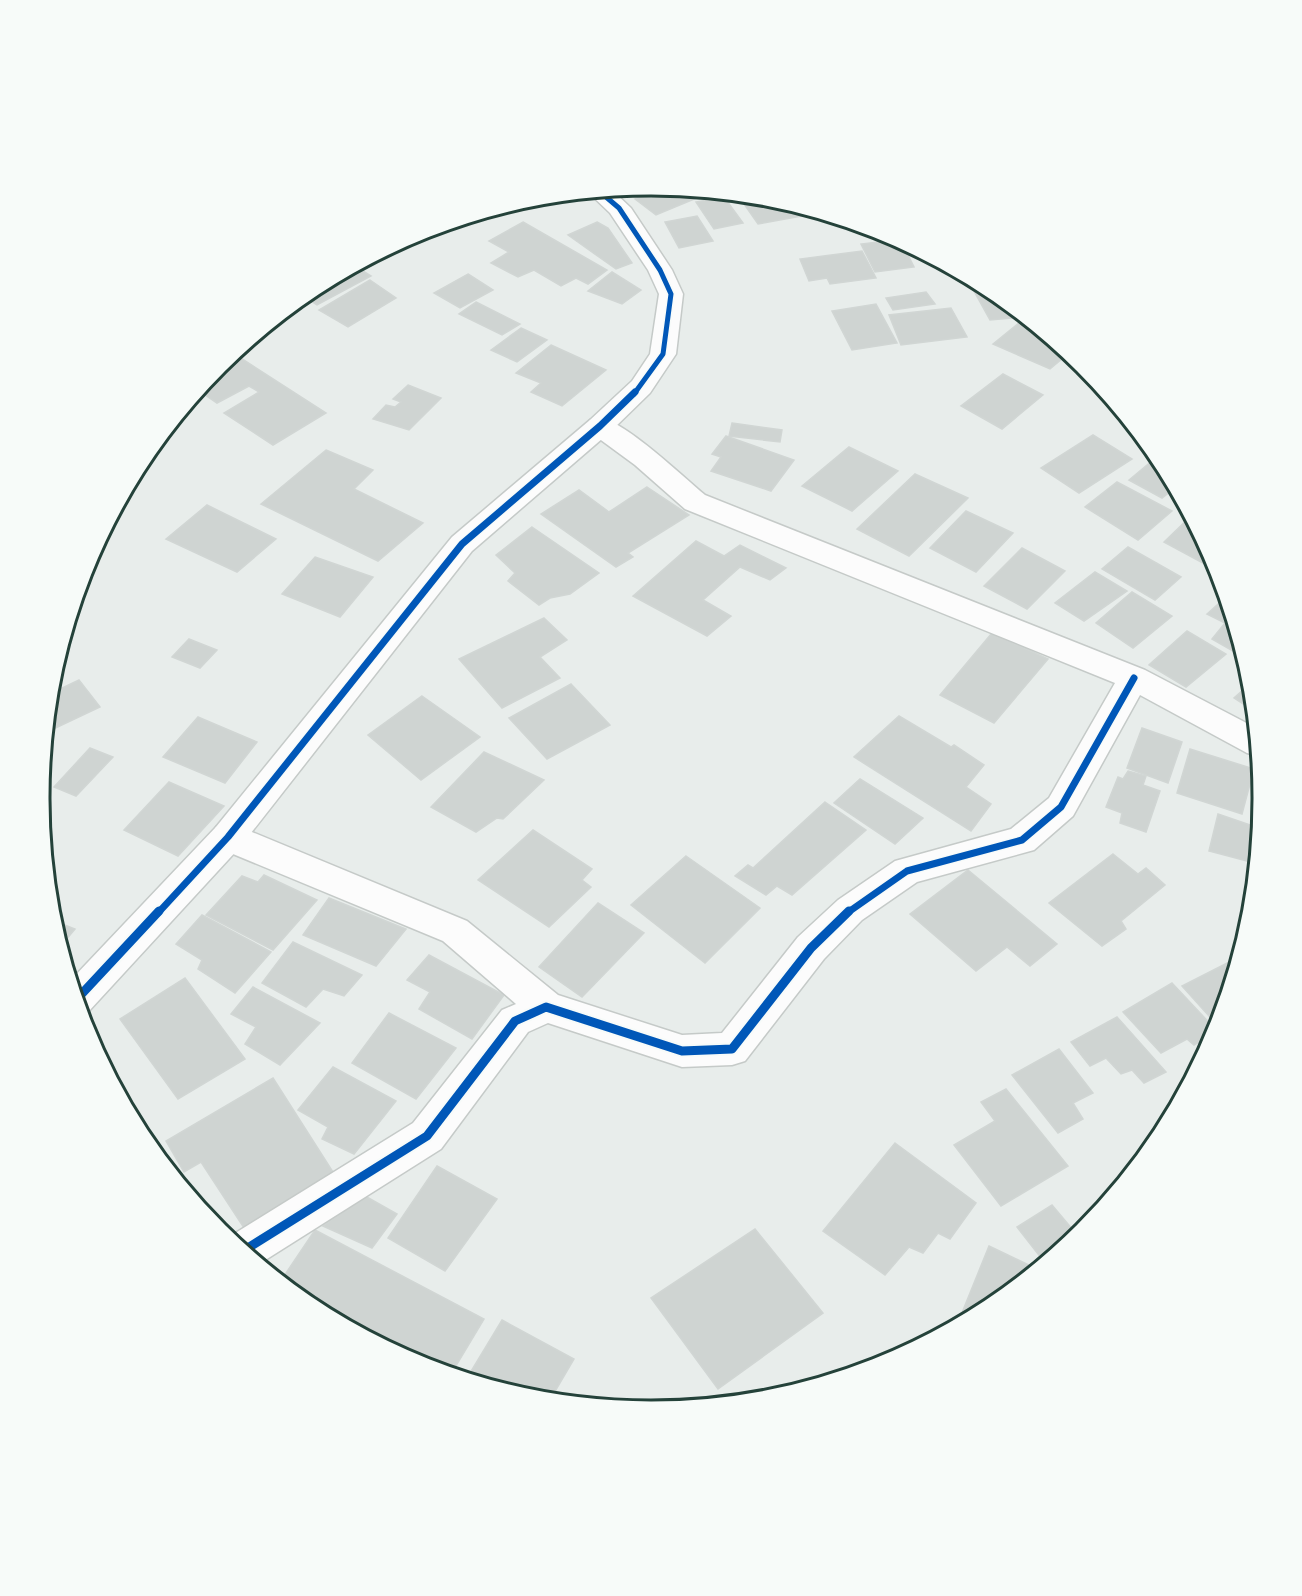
<svg xmlns="http://www.w3.org/2000/svg" width="1302" height="1596" viewBox="0 0 1302 1596" font-family="Roboto,sans-serif">
<style>
.building{fill:#cfd4d2;stroke:#d1d6d4;stroke-width:1.5}
.lines{fill:none;stroke-linecap:round;stroke-linejoin:round}
.minor-casing{stroke:#c5cac8;stroke-width:3}
.tertiary-casing{stroke:#c5cac8;stroke-width:3}
.minor{fill:#fcfcfc;fill-rule:evenodd}
.tertiary{fill:#fcfcfc;fill-rule:evenodd}
.cycleway-far2-casing{stroke:#f7fbf9;stroke-width:8}
.cycleway-far1-casing{stroke:#f7fbf9;stroke-width:10}
.cycleway-casing{stroke:#f7fbf9;stroke-width:13}
.cycleway-far2{stroke:#0057b8;stroke-width:5}
.cycleway-far1{stroke:#0057b8;stroke-width:7}
.cycleway{stroke:#0057b8;stroke-width:9}
.rim{fill:none;stroke:#24423a;stroke-width:3}
</style>
<rect width="100%" height="100%" fill="#e8edeb"/>
<g class="building">
<path d="M664,187L711,192L656,215L635,199Z"/>
<path d="M737,194L771,198L795,205L802,216L758,224Z"/>
<path d="M724,197L743,223L714,229L696,202Z"/>
<path d="M697,216L713,241L679,248L665,222Z"/>
<path d="M523,222L607,270L588,284L576,278L561,286L534,270L518,277L491,263L509,252L489,241Z"/>
<path d="M597,222L608,228L632,263L616,269L568,235Z"/>
<path d="M894,240L896,246L903,245L914,267L875,272L861,244Z"/>
<path d="M862,251L876,278L830,284L827,278L809,281L800,259Z"/>
<path d="M355,266L371,276L317,305L303,296Z"/>
<path d="M612,272L641,290L622,304L588,291Z"/>
<path d="M468,274L493,290L460,308L434,293Z"/>
<path d="M370,280L396,298L348,327L319,310Z"/>
<path d="M976,281L991,289L1024,317L990,320L969,282Z"/>
<path d="M926,292L935,304L893,310L886,298Z"/>
<path d="M476,302L520,324L502,335L459,314Z"/>
<path d="M876,304L897,343L852,350L832,311Z"/>
<path d="M951,308L967,337L901,345L889,315Z"/>
<path d="M1020,322L1041,330L1069,353L1050,369L993,344Z"/>
<path d="M521,328L547,340L517,362L491,350Z"/>
<path d="M551,345L606,370L562,406L531,392L541,383L516,373Z"/>
<path d="M233,353L326,413L273,445L224,413L259,392L249,386L217,403L198,390L218,365Z"/>
<path d="M1003,374L1043,395L1002,429L961,406Z"/>
<path d="M408,385L441,398L409,430L373,419L386,405L395,407L401,402L393,399Z"/>
<path d="M732,423L782,430L780,442L729,436Z"/>
<path d="M1093,435L1132,459L1079,493L1041,468Z"/>
<path d="M726,436L794,460L771,491L711,471L721,457L712,454Z"/>
<path d="M849,447L898,471L852,511L802,486Z"/>
<path d="M326,450L373,470L354,489L423,523L378,561L261,504Z"/>
<path d="M1158,456L1176,487L1162,498L1129,480Z"/>
<path d="M915,474L968,498L909,556L857,529Z"/>
<path d="M1117,482L1172,511L1138,540L1085,507Z"/>
<path d="M647,487L689,515L628,553L633,557L616,567L541,514L579,490L609,512Z"/>
<path d="M207,505L276,539L237,572L166,539Z"/>
<path d="M966,511L1013,533L976,572L930,548Z"/>
<path d="M1191,516L1217,564L1216,570L1164,542Z"/>
<path d="M532,527L599,573L570,594L550,598L539,605L508,581L515,573L496,555Z"/>
<path d="M696,541L724,556L740,545L786,568L770,580L740,567L703,600L731,616L707,636L633,596Z"/>
<path d="M1128,547L1181,577L1155,600L1102,569Z"/>
<path d="M1022,548L1065,571L1027,609L984,586Z"/>
<path d="M315,557L373,577L340,617L282,594Z"/>
<path d="M1095,572L1127,591L1084,621L1055,603Z"/>
<path d="M1132,592L1172,616L1133,648L1096,623Z"/>
<path d="M1225,598L1227,599L1245,658L1212,639L1225,623L1207,614Z"/>
<path d="M544,618L567,640L540,657L560,678L502,708L459,659Z"/>
<path d="M1187,631L1226,654L1186,687L1149,665Z"/>
<path d="M992,633L1048,659L994,723L940,695Z"/>
<path d="M189,639L217,650L200,668L172,657Z"/>
<path d="M79,680L100,707L45,733L50,686L56,691Z"/>
<path d="M1252,682L1254,711L1234,698Z"/>
<path d="M571,684L610,725L547,759L509,718Z"/>
<path d="M422,696L480,737L421,780L368,735Z"/>
<path d="M899,716L951,747L954,745L984,765L966,787L991,804L971,831L854,757Z"/>
<path d="M198,717L257,742L225,783L163,757Z"/>
<path d="M1142,728L1182,742L1168,783L1127,768Z"/>
<path d="M90,748L113,757L76,796L54,787Z"/>
<path d="M1190,749L1254,769L1242,814L1177,793Z"/>
<path d="M484,752L544,780L503,819L497,818L476,832L431,807Z"/>
<path d="M1128,771L1146,776L1143,785L1160,791L1146,832L1120,823L1122,813L1106,807L1118,777L1123,779Z"/>
<path d="M860,779L923,818L895,844L834,803Z"/>
<path d="M169,782L224,806L178,856L124,830Z"/>
<path d="M825,802L866,830L792,895L777,886L766,895L735,876L748,865L753,868Z"/>
<path d="M1218,814L1259,828L1251,862L1209,851Z"/>
<path d="M533,830L592,869L582,880L591,887L549,927L478,880Z"/>
<path d="M1113,854L1138,874L1146,868L1165,885L1121,921L1126,929L1102,946L1049,903Z"/>
<path d="M686,856L760,908L705,963L631,905Z"/>
<path d="M968,870L1057,944L1030,966L1007,947L976,971L910,914Z"/>
<path d="M264,875L317,900L273,950L206,915L242,876L258,882Z"/>
<path d="M329,898L406,929L376,966L303,935Z"/>
<path d="M598,903L644,933L582,997L539,967Z"/>
<path d="M202,915L271,952L235,993L198,969L202,960L176,944Z"/>
<path d="M52,920L75,929L60,947Z"/>
<path d="M293,942L362,975L344,996L323,989L306,1007L262,983Z"/>
<path d="M429,955L504,995L472,1039L419,1009L430,992L407,980Z"/>
<path d="M1239,957L1218,1026L1182,986Z"/>
<path d="M185,978L245,1059L178,1099L120,1019Z"/>
<path d="M1172,983L1217,1031L1194,1045L1187,1039L1161,1053L1123,1012Z"/>
<path d="M253,987L320,1023L280,1065L245,1044L256,1027L231,1014Z"/>
<path d="M389,1013L456,1048L416,1099L352,1063Z"/>
<path d="M1117,1017L1166,1072L1144,1083L1132,1070L1121,1074L1106,1058L1090,1066L1071,1042Z"/>
<path d="M1059,1049L1093,1093L1073,1103L1083,1119L1058,1133L1012,1075Z"/>
<path d="M333,1067L396,1101L354,1154L322,1139L328,1127L298,1110Z"/>
<path d="M273,1078L333,1172L246,1231L201,1162L184,1172L166,1141Z"/>
<path d="M1006,1089L1068,1166L1001,1206L954,1145L995,1121L981,1102Z"/>
<path d="M895,1143L976,1203L950,1239L938,1233L923,1253L909,1247L885,1275L823,1231Z"/>
<path d="M437,1166L497,1199L445,1271L388,1238Z"/>
<path d="M365,1196L397,1214L372,1248L323,1226Z"/>
<path d="M1052,1205L1078,1236L1045,1263L1017,1227Z"/>
<path d="M755,1229L823,1313L718,1389L651,1298Z"/>
<path d="M315,1230L484,1319L451,1374L416,1363L311,1307L280,1282Z"/>
<path d="M989,1246L1037,1269L991,1307L957,1325Z"/>
<path d="M502,1320L574,1359L550,1400L531,1398L496,1388L470,1373Z"/>
</g>
<g class="lines">
<g class="minor-casing">
<path id="minor" d="M600,417C629,425 681,475 705,495L1145,670L1256,728L1259,756L1247,753L1140,695L1073,816L1034,850L917,882L862,920L824,959L745,1061L732,1065L682,1067L548,1023L528,1032L441,1149L259,1264L229,1237L413,1123L502,1010L516,1004L443,941L216,847L211,837L216,827L228,823L240,827L467,921L558,995L682,1035L722,1033L798,937L838,900L895,861L1011,829L1049,798L1115,683L685,509L635,465L590,432L587,426L590,420Z"/>
</g>
<g class="tertiary-casing">
<path id="tertiary" d="M612,190L631,208L672,270L683,294L676,354L650,393L610,432L472,551L240,847L89,1011L80,1014L70,981L216,827L452,537L590,420L632,381L650,354L659,294L648,270L610,213L588,192Z"/>
</g>
<use href="#minor" class="minor"/>
<use href="#tertiary" class="tertiary"/>
<g class="cycleway-far2-casing">
<path id="cycleway-far2" d="M599,191L619,208L660,270L671,294L663,354L634,394"/>
</g>
<g class="cycleway-far1-casing">
<g id="cycleway-far1">
<path d="M158,913L228,837L462,544L600,426L635,392"/>
<path d="M847,913L907,871L1022,840L1061,807L1134,678"/>
</g>
</g>
<g class="cycleway-casing">
<g id="cycleway">
<path d="M76,1000L159,911"/>
<path d="M243,1251L427,1136L515,1021L546,1007L682,1051L732,1049L811,948L849,911"/>
</g>
</g>
<use href="#cycleway-far2" class="cycleway-far2"/>
<use href="#cycleway-far1" class="cycleway-far1"/>
<use href="#cycleway" class="cycleway"/>
</g>
<path d="M0 0H1302V1596H0ZM651 196H651A601 601 0 0 1 1252 797V799A601 601 0 0 1 651 1400H651A601 601 0 0 1 50 799V797A601 601 0 0 1 651 196Z" fill="#f7fbf9" fill-rule="evenodd"/>
<path class="rim" d="M651 196H651A601 601 0 0 1 1252 797V799A601 601 0 0 1 651 1400H651A601 601 0 0 1 50 799V797A601 601 0 0 1 651 196Z"/>
</svg>
